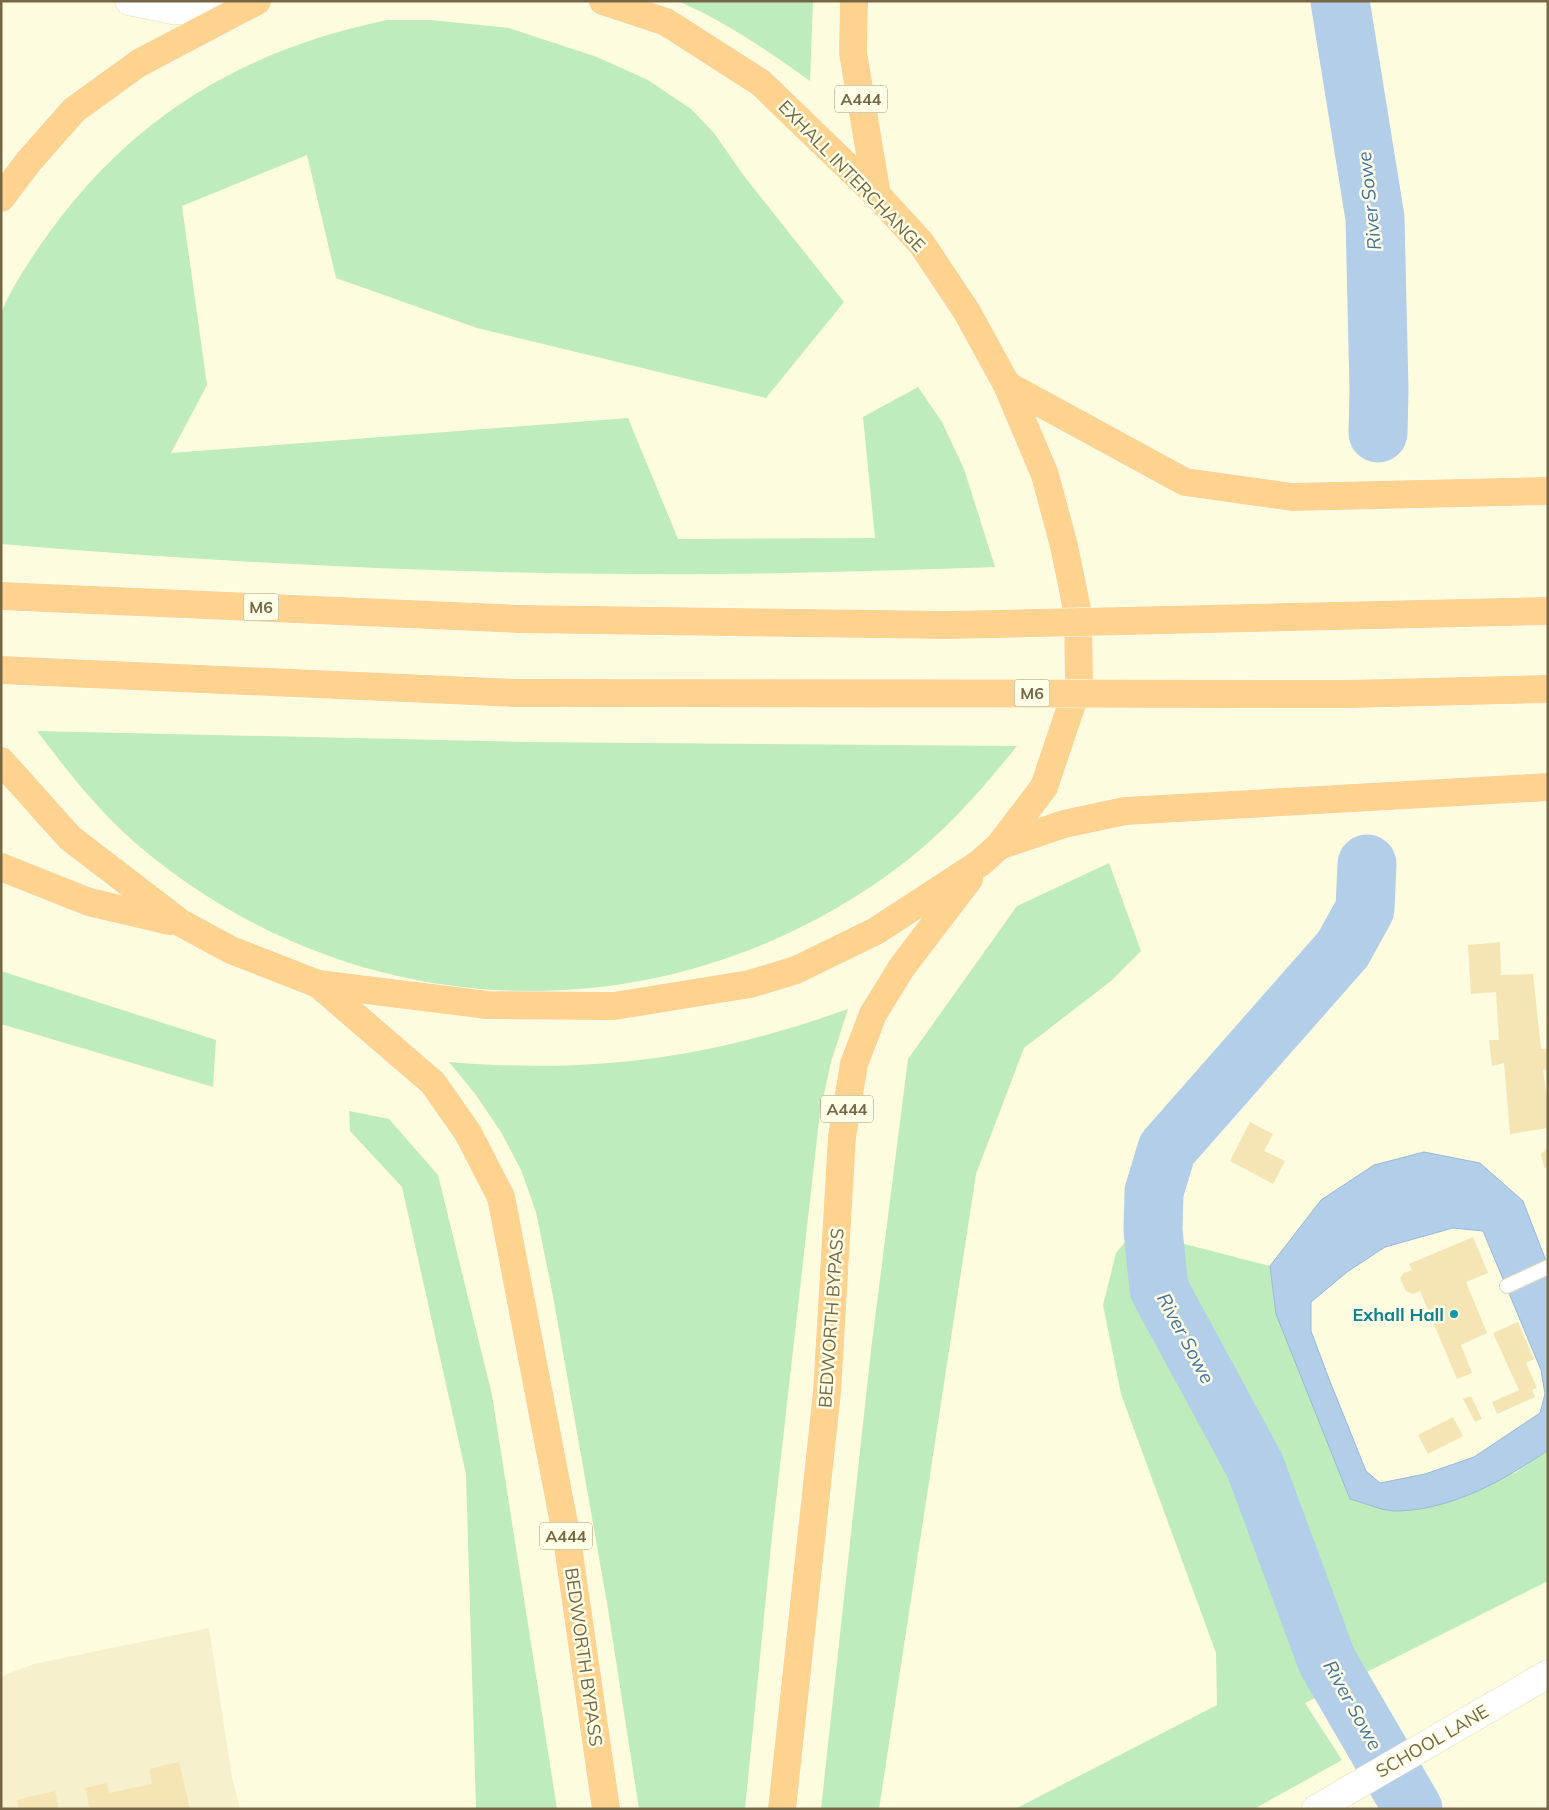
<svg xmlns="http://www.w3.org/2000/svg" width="1549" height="1810" viewBox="0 0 1549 1810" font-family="Mulish,sans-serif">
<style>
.residential{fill:#f6f1cc}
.green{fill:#bfecbc}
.water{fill:#b2cee8;stroke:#97b9db;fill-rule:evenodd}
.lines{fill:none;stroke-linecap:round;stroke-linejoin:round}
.river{stroke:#b2cee8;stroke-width:59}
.building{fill:#f5e4b4}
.lane-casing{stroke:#dfd8b7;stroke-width:16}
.secondary-casing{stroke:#e5dbb4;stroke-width:29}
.highway-casing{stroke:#fff;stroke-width:29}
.lane{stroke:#fff;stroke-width:14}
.secondary{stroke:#fff;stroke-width:28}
.highway{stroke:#fed28f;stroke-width:28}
.highway-bridge-casing{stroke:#fff;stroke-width:29;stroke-linecap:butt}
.highway-bridge{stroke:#fed28f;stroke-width:28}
.culture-dot{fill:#0f9aa8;stroke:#fffee6;stroke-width:2}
.labels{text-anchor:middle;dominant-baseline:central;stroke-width:5;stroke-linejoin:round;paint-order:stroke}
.shield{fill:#fffee6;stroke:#9e9475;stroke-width:1}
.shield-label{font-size:16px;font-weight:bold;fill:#756745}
.street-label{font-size:18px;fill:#756745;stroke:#fffee6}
.culture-label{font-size:18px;font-weight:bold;fill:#0d838f;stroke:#fffee6;text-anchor:end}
.water-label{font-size:19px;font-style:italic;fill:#4472a1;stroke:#fffee6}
</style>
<rect width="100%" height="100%" fill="#fefcde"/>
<path class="residential" d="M209,1628L232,1777L240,1809H1V1679L5,1675L34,1664Z"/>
<g class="green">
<path d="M678,1H813L810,81C768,51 726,22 678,1Z"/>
<path d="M387,20H431L509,28L597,57L648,80L691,109L714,133L744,176L844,302L766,398L477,328L336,278L307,155L182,206L207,385L171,453L628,418L678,539L875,538L863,417L918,387L942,422L964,469L995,567C875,571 755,575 635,574C424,573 212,562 1,544C1,492 1,440 1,389C1,365 0,340 1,317C3,300 31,259 41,244C128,119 239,51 387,20Z"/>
<path d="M37,731L527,742L1017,746C983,788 948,829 905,862C675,1039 363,1034 140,847C100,813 68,772 37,731Z"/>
<path d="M1109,863L1141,951L1111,981L1024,1048L976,1174L879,1809H821L871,1350L908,1059L1017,906Z"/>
<path d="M1,971L216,1040L213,1087L1,1024Z"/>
<path d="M848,1009L831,1062L820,1112L772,1536L745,1809H639L607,1603L553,1296L536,1212L521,1170L501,1132L476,1095L449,1062C595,1074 710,1058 848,1009Z"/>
<path d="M349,1111L389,1119L438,1175L492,1395L557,1809H476L466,1474L402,1187L350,1131Z"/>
<path d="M1134,1231L1270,1266L1276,1314L1350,1499L1515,1473L1548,1450V1581L1305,1703L1342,1760L1254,1809H1015L1217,1705L1216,1653L1121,1394L1103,1305L1116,1253Z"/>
</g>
<path class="water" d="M1424,1152L1480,1163L1523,1201L1548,1266V1450C1505,1480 1453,1509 1399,1511C1384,1512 1365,1503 1350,1499L1276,1314L1270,1266L1321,1200L1374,1165ZM1453,1228L1483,1231L1541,1370L1545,1394L1540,1413L1474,1457L1425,1474L1380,1483L1366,1471L1329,1379L1311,1331V1302L1347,1272L1385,1247Z"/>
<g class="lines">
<g class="river">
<path d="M1340,1L1375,218L1379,390L1378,433"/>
<path d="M1367,864L1365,909L1343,949L1167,1149L1154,1192L1153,1230L1159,1289L1255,1466L1327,1661L1413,1809"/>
</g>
</g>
<g class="building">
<path d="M1500,942L1501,975L1533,974L1541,1049H1548V1070H1543L1548,1105V1128L1510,1134L1504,1063L1492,1066L1489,1040H1499L1496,992L1471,994L1468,945Z"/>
<path d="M1250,1122L1273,1134L1264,1151L1285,1161L1273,1184L1230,1161Z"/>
<path d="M1548,1147V1169L1544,1167L1541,1154Z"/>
<path d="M1473,1237L1488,1273L1466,1282L1487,1333L1461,1345L1472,1373L1457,1379L1420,1291L1413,1294L1406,1291L1400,1278L1404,1273L1412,1270L1409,1264Z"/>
<path d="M1518,1322L1534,1359L1526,1363L1537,1388L1532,1390L1535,1397L1497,1414L1492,1402L1519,1390L1493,1333Z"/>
<path d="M1471,1396L1482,1419L1475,1422L1463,1399Z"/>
<path d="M1453,1417L1463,1436L1428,1454L1418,1435Z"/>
<path d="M179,1762L190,1809H90L85,1788L107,1783L109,1793L152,1784L149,1769Z"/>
<path d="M55,1791L59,1809H19L17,1800Z"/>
</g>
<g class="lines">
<g class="lane-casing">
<path id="lane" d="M1507,1286L1548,1267"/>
</g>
<g class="secondary-casing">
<g id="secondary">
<path d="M129,1L173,10H239"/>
<path d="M1316,1809L1548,1674"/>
</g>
</g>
<g class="highway-casing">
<g id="highway">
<path d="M854,1L853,53L877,195"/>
<path d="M1,198L29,161L74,110L139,63L257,1"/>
<path d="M1007,385L1185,482L1292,497L1548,491"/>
<path d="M1,596L520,619"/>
<path d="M1,670L515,693"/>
<path d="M1,761L70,838L181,923L231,950L318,984L487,1005L614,1006L750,984L796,970L876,931L980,863L999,846L1044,787L1079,683L1078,614L1064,546L1045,475L1007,385L967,312L921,243L877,195L761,83L666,22L603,1"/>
<path d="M999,846L1064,824L1125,811L1548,787"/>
<path d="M1,867L89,902L170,921"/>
<path d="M318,984L433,1083L468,1133L501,1197L567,1539L606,1809"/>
<path d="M782,1809L827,1392L842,1137L854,1064L873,1014L902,967L969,879"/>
</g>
</g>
<use href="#lane" class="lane"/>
<use href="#secondary" class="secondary"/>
<use href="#highway" class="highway"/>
<g class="highway-bridge-casing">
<g id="highway-bridge">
<path d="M520,619L949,625L1548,611"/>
<path d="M515,693L1349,694L1548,689"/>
</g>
</g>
<use href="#highway-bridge" class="highway-bridge"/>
</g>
<circle class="culture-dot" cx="1454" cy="1314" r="5"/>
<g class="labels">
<g class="shield">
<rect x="835" y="85.5" width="52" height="27" rx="4"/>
<rect x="243.5" y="593.5" width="35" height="27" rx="4"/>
<rect x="1014.5" y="679.5" width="35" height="27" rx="4"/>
<rect x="821" y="1095.5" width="52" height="27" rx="4"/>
<rect x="540" y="1522.5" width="52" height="27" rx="4"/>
</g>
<g class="shield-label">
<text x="861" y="99">A444</text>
<text x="261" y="607">M6</text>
<text x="1032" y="693">M6</text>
<text x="847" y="1109">A444</text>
<text x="566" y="1536">A444</text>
</g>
<g class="street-label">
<text transform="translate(852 176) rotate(46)">EXHALL INTERCHANGE</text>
<text transform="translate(831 1318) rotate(-86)">BEDWORTH BYPASS</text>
<text transform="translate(584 1657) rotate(82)">BEDWORTH BYPASS</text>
<text transform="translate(1432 1741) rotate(-30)">SCHOOL LANE</text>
</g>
<g class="culture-label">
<text x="1444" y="1314">Exhall Hall</text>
</g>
<g class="water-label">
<text transform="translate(1369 201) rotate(-96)">River Sowe</text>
<text transform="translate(1186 1338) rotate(62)">River Sowe</text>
<text transform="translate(1353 1705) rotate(61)">River Sowe</text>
</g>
</g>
<rect width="1549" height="1810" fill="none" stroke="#756745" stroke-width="5"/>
</svg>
